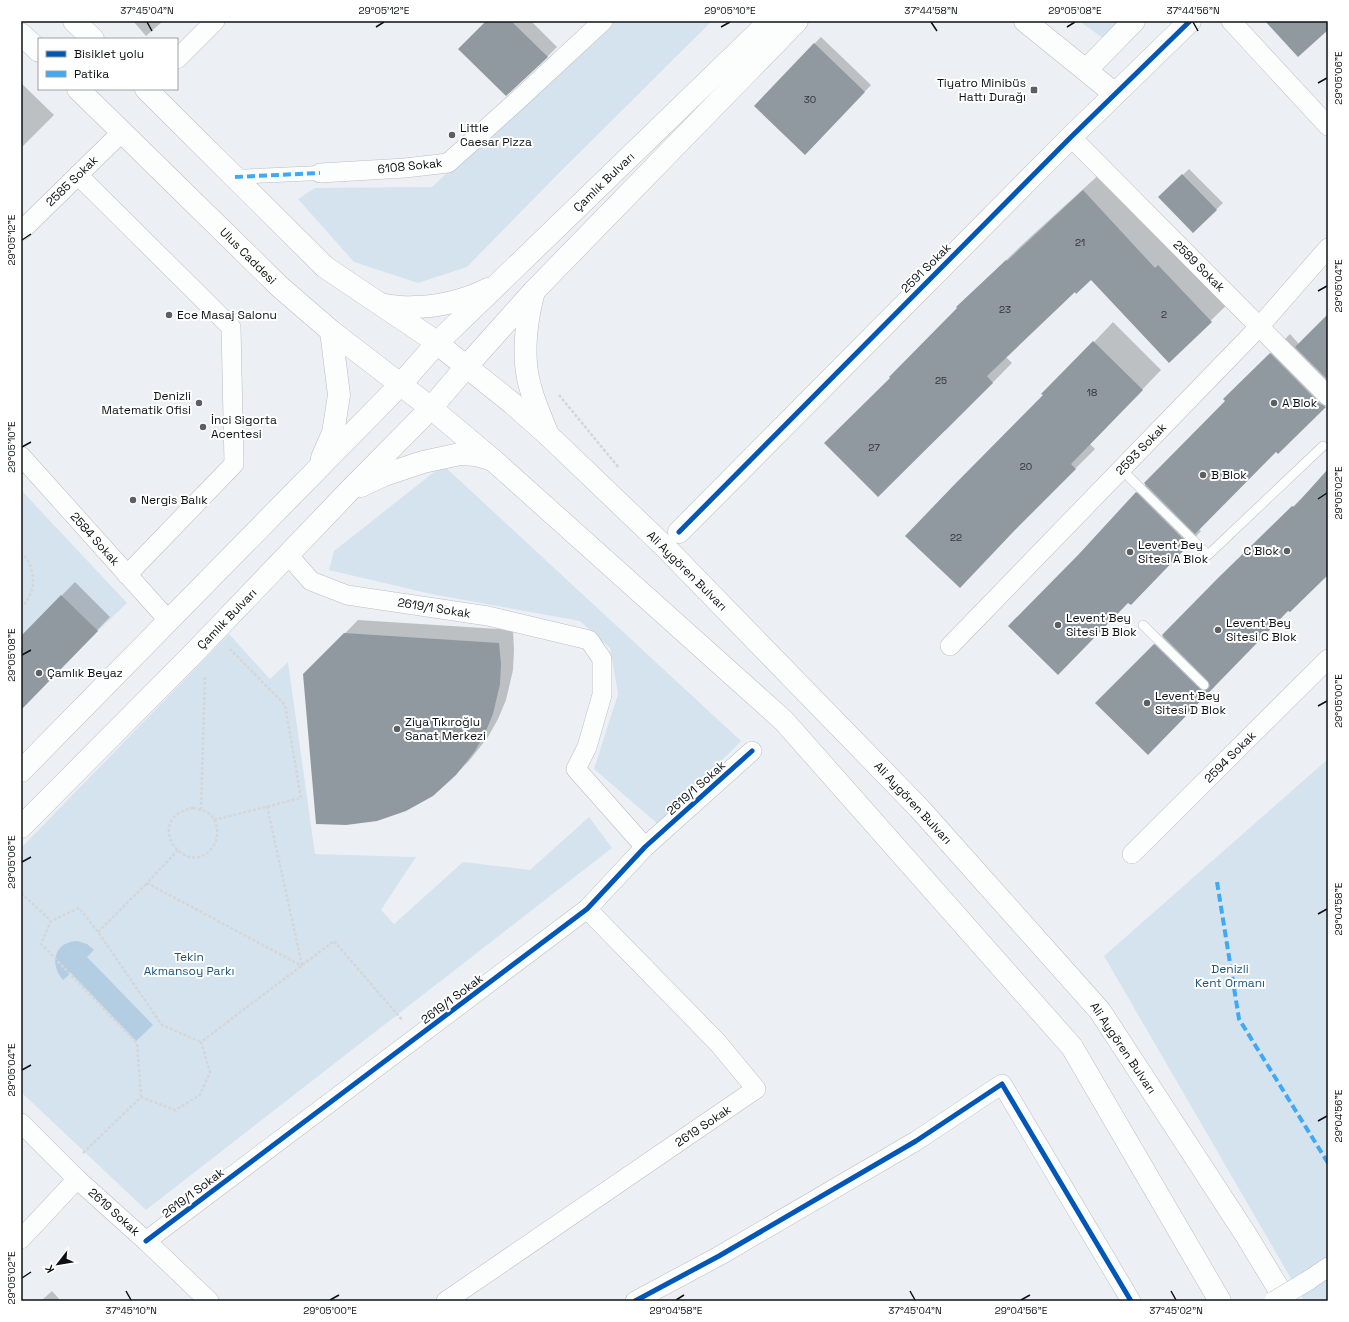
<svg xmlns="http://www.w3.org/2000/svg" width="1349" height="1322" viewBox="0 0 1349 1322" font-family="'Space Grotesk',sans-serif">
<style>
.green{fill:#d5e3ef}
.water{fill:#b3cde3}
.shadow{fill:#0003}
.building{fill:#9199a0}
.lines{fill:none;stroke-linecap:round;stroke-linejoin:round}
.service-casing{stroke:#bbbec1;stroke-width:10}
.pedestrian-casing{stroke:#bbbec1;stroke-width:15}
.minor-casing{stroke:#bbbec1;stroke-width:20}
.tertiary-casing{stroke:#bbbec1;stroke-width:23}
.secondary-casing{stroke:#bbbec1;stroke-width:23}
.primary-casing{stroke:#bbbec1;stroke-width:23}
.path{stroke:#d5d6d7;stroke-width:2.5;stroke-dasharray:3 2;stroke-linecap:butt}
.service{stroke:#fcfdfd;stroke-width:9}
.pedestrian{stroke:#fcfdfd;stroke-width:14}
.minor{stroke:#fcfdfd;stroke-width:19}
.tertiary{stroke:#fcfdfd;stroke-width:22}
.secondary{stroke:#fcfdfd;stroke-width:22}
.primary{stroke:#fcfdfd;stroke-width:22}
.minor-bridge-casing{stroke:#bbbec1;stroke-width:20;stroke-linecap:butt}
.minor-bridge{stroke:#fcfdfd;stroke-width:19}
.quiet{stroke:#3fa9f5;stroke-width:4;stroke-dasharray:8 4;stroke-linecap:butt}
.cycleway-casing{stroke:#fff;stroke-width:8}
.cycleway{stroke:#0057b8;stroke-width:5}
.ticks{fill:none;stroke:#0e1113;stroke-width:1.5}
.poi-dot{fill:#5c5f62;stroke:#fff;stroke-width:1.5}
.labels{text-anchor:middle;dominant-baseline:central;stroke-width:4;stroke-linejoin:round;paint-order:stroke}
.number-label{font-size:10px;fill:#2f3336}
.poi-label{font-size:12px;fill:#0e1113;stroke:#fff;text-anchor:start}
.street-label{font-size:12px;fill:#0e1113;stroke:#fff}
.park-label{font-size:12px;fill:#1b547b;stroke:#fff}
.neatline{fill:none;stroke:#0e1113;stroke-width:1.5}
.ticks-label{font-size:10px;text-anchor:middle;fill:#0e1113}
</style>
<rect width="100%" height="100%" fill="#ecf0f4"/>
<g class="green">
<path d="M610,21H712L558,174L467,267L418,283L354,262L298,199L315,188L432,187Z"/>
<path d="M1079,21H1128L1107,41Z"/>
<path d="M443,465L741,741L659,825L594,769L618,694L610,648L580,621L431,594L329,570L334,551Z"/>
<path d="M21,490L127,603L21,705Z"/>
<path d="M229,634L270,679L288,662L315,854L416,857L381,910L394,924L463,862L530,870L589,817L612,848L146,1210L21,1092V848Z"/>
<path d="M1328,759V1301H1304L1104,956Z"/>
</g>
<path class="water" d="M77,941L87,944L94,950L87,957L153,1025L136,1041L71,973L63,980C49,964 54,942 77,941Z"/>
<g class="shadow">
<path d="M133,21H163L146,36Z"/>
<path d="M487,21H531L557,47L547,57Z"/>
<path d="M821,37L871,85L812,147L814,44Z"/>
<path d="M21,83L54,115L21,148Z"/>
<path d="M1189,169L1223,203L1193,232L1160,197Z"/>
<path d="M1103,171L1231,301L1169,361L1091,279L1075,291L1006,357L1012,363L945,431L892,378L977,288L1026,241Z"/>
<path d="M1328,315V403L1278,453L1276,451L1199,529L1201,531L1150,585L1079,555L1137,493L1226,401L1225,399L1290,334L1299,344Z"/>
<path d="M1113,322L1161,370L1090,444L1095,449L1033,511L1044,395Z"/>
<path d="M1328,470V573L1288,610L1167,734L1097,703L1239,559L1313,487Z"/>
<path d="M75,582L110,617L21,709V637Z"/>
<path d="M358,620L513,630L514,650L513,670L506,700L498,719L488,737L469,761L455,775L304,675Z"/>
<path d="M52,1291L61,1301H41Z"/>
</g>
<g class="building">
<path d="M486,21H511L548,57L506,96L458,49Z"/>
<path d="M1265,21H1328V30L1298,57Z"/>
<path d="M814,43L865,92L805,155L754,106Z"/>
<path d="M1182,174L1217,210L1193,233L1158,197Z"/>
<path d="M1083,190L1155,268L1158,265L1212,322L1169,363L1091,280L1076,294L1075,292L987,376L993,383L878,497L824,443L890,378L889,377L957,308L956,307L1006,260L1007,261Z"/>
<path d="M1328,314V380L1295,347Z"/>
<path d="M1093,341L1143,390L1071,464L1076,469L1015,530L960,588L905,536L954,485L1043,395L1041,394Z"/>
<path d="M1270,353L1320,404L1326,407L1278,454L1276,452L1195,534L1144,483L1225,401L1223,399Z"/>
<path d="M1328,469V575L1290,612L1288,611L1148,755L1095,703L1154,644L1200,689L1203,691L1208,689L1210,686L1208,681L1162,635L1218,578L1292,506L1294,507Z"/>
<path d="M1136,492L1187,543L1181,549L1183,551L1131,605L1128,603L1058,675L1008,626L1079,554Z"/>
<path d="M61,595L98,631L21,710V636Z"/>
<path d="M344,633L499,643L501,664L500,684L493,714L485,733L475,751L456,775L433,796L406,811L377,821L346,825L316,824L303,674Z"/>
</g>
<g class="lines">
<g class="service-casing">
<g id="service">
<path d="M1121,469L1208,555L1323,446"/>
<path d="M1143,625L1204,685"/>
</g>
</g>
<g class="pedestrian-casing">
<path id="pedestrian" d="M235,177L320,173"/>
</g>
<g class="minor-casing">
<g id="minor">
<path d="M1231,21L1328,126"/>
<path d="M177,59L215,21"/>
<path d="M1071,137L1328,396"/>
<path d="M320,173L405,168L448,163L518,100L603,21"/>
<path d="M78,175L231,327L234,464L127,575"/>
<path d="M21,231L122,132"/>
<path d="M21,456L169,621"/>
<path d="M288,555L311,581L347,595L488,616L589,640L602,659V695L587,747L576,769L645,847"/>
<path d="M950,646L1259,327L1328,248"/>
<path d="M1132,854L1328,659"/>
<path d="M21,1123L77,1179L146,1241L209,1301"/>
<path d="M21,1239L77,1179"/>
<path d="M146,1241L587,909L645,847L752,751"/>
<path d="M1309,1280L1328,1267"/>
<path d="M446,1301L756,1089L718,1043L587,909"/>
<path d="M635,1301L719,1256L916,1141L1002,1084L1131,1301"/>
</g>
</g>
<g class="tertiary-casing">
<g id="tertiary">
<path d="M1025,21L1115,94"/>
<path d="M1086,70L1134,21"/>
<path d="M534,291C528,314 524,340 526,364C528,389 539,412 548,435"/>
<path d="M383,305C393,306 403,308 414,307C438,307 466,300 488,289"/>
<path d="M437,343L770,21"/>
<path d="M466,367L534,291L797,21"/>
<path d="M679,532L1071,137L1190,21"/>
</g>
</g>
<g class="secondary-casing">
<g id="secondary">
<path d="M322,458L333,433L339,395L331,331"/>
<path d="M361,486L384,475L423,462L460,454L476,455L493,460"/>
<path d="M21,771L400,385L437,343"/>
<path d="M21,827L192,655L348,492L431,408L466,367"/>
</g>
</g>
<g class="primary-casing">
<g id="primary">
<path d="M74,21L93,39"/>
<path d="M21,34L39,51"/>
<path d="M78,89L280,287L331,331L431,408L493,460L784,721L1072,1047L1220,1301"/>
<path d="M146,89L325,267L429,337L512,403L548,435L665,547L919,808L1100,1011L1246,1235L1286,1301"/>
</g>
</g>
<g class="path">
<path d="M559,395L619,468"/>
<path d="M21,552C24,556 29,560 30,565C36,582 33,595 21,608"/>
<path d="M267,806L302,965"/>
<path d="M193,808C197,809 203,810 207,812C219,819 220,838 212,848C185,881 141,818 193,808Z"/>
<path d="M201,810L205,676"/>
<path d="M214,820L301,798L285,705L230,649"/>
<path d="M178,850L147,883L302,966"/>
<path d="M21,893L51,921"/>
<path d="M98,932L147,883"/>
<path d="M141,1097L137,1043L41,944L51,921L79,908L98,932L162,1025L201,1042"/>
<path d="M83,1153L141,1097L175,1110L200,1095L210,1072L201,1042L334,941L403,1021"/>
</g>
<use href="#service" class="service"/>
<use href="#pedestrian" class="pedestrian"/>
<use href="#minor" class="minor"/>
<use href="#tertiary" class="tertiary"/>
<use href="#secondary" class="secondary"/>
<use href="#primary" class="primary"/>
<g class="minor-bridge-casing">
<path id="minor-bridge" d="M1274,1301L1309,1280"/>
</g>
<use href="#minor-bridge" class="minor-bridge"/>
<g class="quiet">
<path d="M235,177L320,173"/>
<path d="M1217,882L1239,1019L1328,1163"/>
</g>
<g class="cycleway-casing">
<g id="cycleway">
<path d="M679,532L1071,137L1190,21"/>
<path d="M146,1241L587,909L645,847L752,751"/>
<path d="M635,1301L719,1256L916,1141L1002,1084L1131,1301"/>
</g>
</g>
<use href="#cycleway" class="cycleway"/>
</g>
<path class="ticks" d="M147,22L152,31M931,22L937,31M1193,22L1198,31M376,27L384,22M721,27L730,22M1067,27L1075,22M1318,83L1327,78M22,240L31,234M1318,291L1327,286M22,447L31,442M1318,499L1327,493M22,655L31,650M1318,706L1327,701M22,862L31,857M1318,914L1327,909M22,1070L31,1065M1318,1121L1327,1116M22,1278L31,1272M126,1291L131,1300M910,1291L915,1300M1171,1291L1176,1300M330,1300L339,1295M676,1300L684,1295M1021,1300L1030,1295"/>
<g class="poi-dot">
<rect x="1030" y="86" width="8" height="8" rx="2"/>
<circle cx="452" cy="135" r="4"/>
<circle cx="169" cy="315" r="4"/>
<circle cx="199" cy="403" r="4"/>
<circle cx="1274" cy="403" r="4"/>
<circle cx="203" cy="427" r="4"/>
<circle cx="1203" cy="475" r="4"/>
<circle cx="133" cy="500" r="4"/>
<circle cx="1287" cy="551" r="4"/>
<circle cx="1130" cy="552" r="4"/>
<circle cx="1058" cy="625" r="4"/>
<circle cx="1218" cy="630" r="4"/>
<circle cx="39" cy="673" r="4"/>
<circle cx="1147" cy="703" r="4"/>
<circle cx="397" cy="729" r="4"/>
</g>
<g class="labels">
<g class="number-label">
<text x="810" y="99">30</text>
<text x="1080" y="242">21</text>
<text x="1005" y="309">23</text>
<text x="1164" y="314">2</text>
<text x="941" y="380">25</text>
<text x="1092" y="392">18</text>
<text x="874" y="447">27</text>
<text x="1026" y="466">20</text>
<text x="956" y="537">22</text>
</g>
<g class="poi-label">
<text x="1026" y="83" text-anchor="end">Tiyatro Minibüs<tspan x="1026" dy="14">Hattı Durağı</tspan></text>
<text x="460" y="128">Little<tspan x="460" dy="14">Caesar Pizza</tspan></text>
<text x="177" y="315">Ece Masaj Salonu</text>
<text x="191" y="396" text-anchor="end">Denizli<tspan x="191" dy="14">Matematik Ofisi</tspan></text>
<text x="1282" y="403">A Blok</text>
<text x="211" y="420">İnci Sigorta<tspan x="211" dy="14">Acentesi</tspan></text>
<text x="1211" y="475">B Blok</text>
<text x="141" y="500">Nergis Balık</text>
<text x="1138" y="545">Levent Bey<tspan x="1138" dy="14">Sitesi A Blok</tspan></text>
<text x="1279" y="551" text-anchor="end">C Blok</text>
<text x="1066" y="618">Levent Bey<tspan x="1066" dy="14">Sitesi B Blok</tspan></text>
<text x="1226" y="623">Levent Bey<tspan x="1226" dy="14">Sitesi C Blok</tspan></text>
<text x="47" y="673">Çamlık Beyaz</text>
<text x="1155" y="696">Levent Bey<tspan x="1155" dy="14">Sitesi D Blok</tspan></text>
<text x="405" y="722">Ziya Tıkıroğlu<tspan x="405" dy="14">Sanat Merkezi</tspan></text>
</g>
<g class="street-label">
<text transform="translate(410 166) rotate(-6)">6108 Sokak</text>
<text transform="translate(72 181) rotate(-44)">2585 Sokak</text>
<text transform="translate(604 182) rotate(-44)">Çamlık Bulvarı</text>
<text transform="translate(248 256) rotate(45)">Ulus Caddesi</text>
<text transform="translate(1199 266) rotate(45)">2589 Sokak</text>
<text transform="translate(926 268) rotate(-45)">2591 Sokak</text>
<text transform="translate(1141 449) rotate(-46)">2593 Sokak</text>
<text transform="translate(95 539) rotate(48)">2584 Sokak</text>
<text transform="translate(687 571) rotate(45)">Ali Aygören Bulvarı</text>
<text transform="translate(434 608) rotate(9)">2619/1 Sokak</text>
<text transform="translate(227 619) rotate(-46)">Çamlık Bulvarı</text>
<text transform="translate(1230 757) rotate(-45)">2594 Sokak</text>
<text transform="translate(696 788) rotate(-42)">2619/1 Sokak</text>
<text transform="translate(913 803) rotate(47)">Ali Aygören Bulvarı</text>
<text transform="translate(452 999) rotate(-37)">2619/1 Sokak</text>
<text transform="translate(1123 1048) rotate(56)">Ali Aygören Bulvarı</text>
<text transform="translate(703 1126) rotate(-34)">2619 Sokak</text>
<text transform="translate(193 1193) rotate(-37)">2619/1 Sokak</text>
<text transform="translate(114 1212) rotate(42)">2619 Sokak</text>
</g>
<g class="park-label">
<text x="189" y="957">Tekin<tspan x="189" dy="14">Akmansoy Parkı</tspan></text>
<text x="1230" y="969">Denizli<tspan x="1230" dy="14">Kent Ormanı</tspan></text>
</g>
</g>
<rect width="1349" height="1322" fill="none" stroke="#ffffff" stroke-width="44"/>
<rect x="38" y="38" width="140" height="52" fill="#ffffff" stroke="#9fa0a1"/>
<rect x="46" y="51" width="20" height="6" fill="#0057b8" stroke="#9fa0a1"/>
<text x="74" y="58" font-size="12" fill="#0e1113">Bisiklet yolu</text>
<rect x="46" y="71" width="20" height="6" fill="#3fa9f5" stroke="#9fa0a1"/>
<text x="74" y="78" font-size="12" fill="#0e1113">Patika</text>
<g transform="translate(58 1264) rotate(239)" stroke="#ffffff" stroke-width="3" paint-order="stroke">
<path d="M0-3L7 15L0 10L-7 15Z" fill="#0e1113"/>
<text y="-6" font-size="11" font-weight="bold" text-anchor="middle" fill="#0e1113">K</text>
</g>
<rect x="22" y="22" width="1305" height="1278" class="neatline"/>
<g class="ticks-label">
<text x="147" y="14">37°45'04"N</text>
<text x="384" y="14">29°05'12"E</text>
<text x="730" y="14">29°05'10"E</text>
<text x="931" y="14">37°44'58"N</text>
<text x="1075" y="14">29°05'08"E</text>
<text x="1193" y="14">37°44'56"N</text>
<text transform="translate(1338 78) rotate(-90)" y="4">29°05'06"E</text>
<text transform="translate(11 240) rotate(-90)" y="4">29°05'12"E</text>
<text transform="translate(1338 286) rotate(-90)" y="4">29°05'04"E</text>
<text transform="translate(11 447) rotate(-90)" y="4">29°05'10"E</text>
<text transform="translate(1338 493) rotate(-90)" y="4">29°05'02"E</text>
<text transform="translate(11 655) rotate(-90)" y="4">29°05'08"E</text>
<text transform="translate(1338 701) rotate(-90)" y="4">29°05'00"E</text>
<text transform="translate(11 862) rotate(-90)" y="4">29°05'06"E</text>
<text transform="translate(1338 909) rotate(-90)" y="4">29°04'58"E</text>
<text transform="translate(11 1070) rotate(-90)" y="4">29°05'04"E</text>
<text transform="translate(1338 1116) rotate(-90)" y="4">29°04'56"E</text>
<text transform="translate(11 1278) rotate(-90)" y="4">29°05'02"E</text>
<text x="131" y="1314">37°45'10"N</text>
<text x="330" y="1314">29°05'00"E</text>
<text x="676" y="1314">29°04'58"E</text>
<text x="915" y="1314">37°45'04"N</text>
<text x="1021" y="1314">29°04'56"E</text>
<text x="1176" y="1314">37°45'02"N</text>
</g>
</svg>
